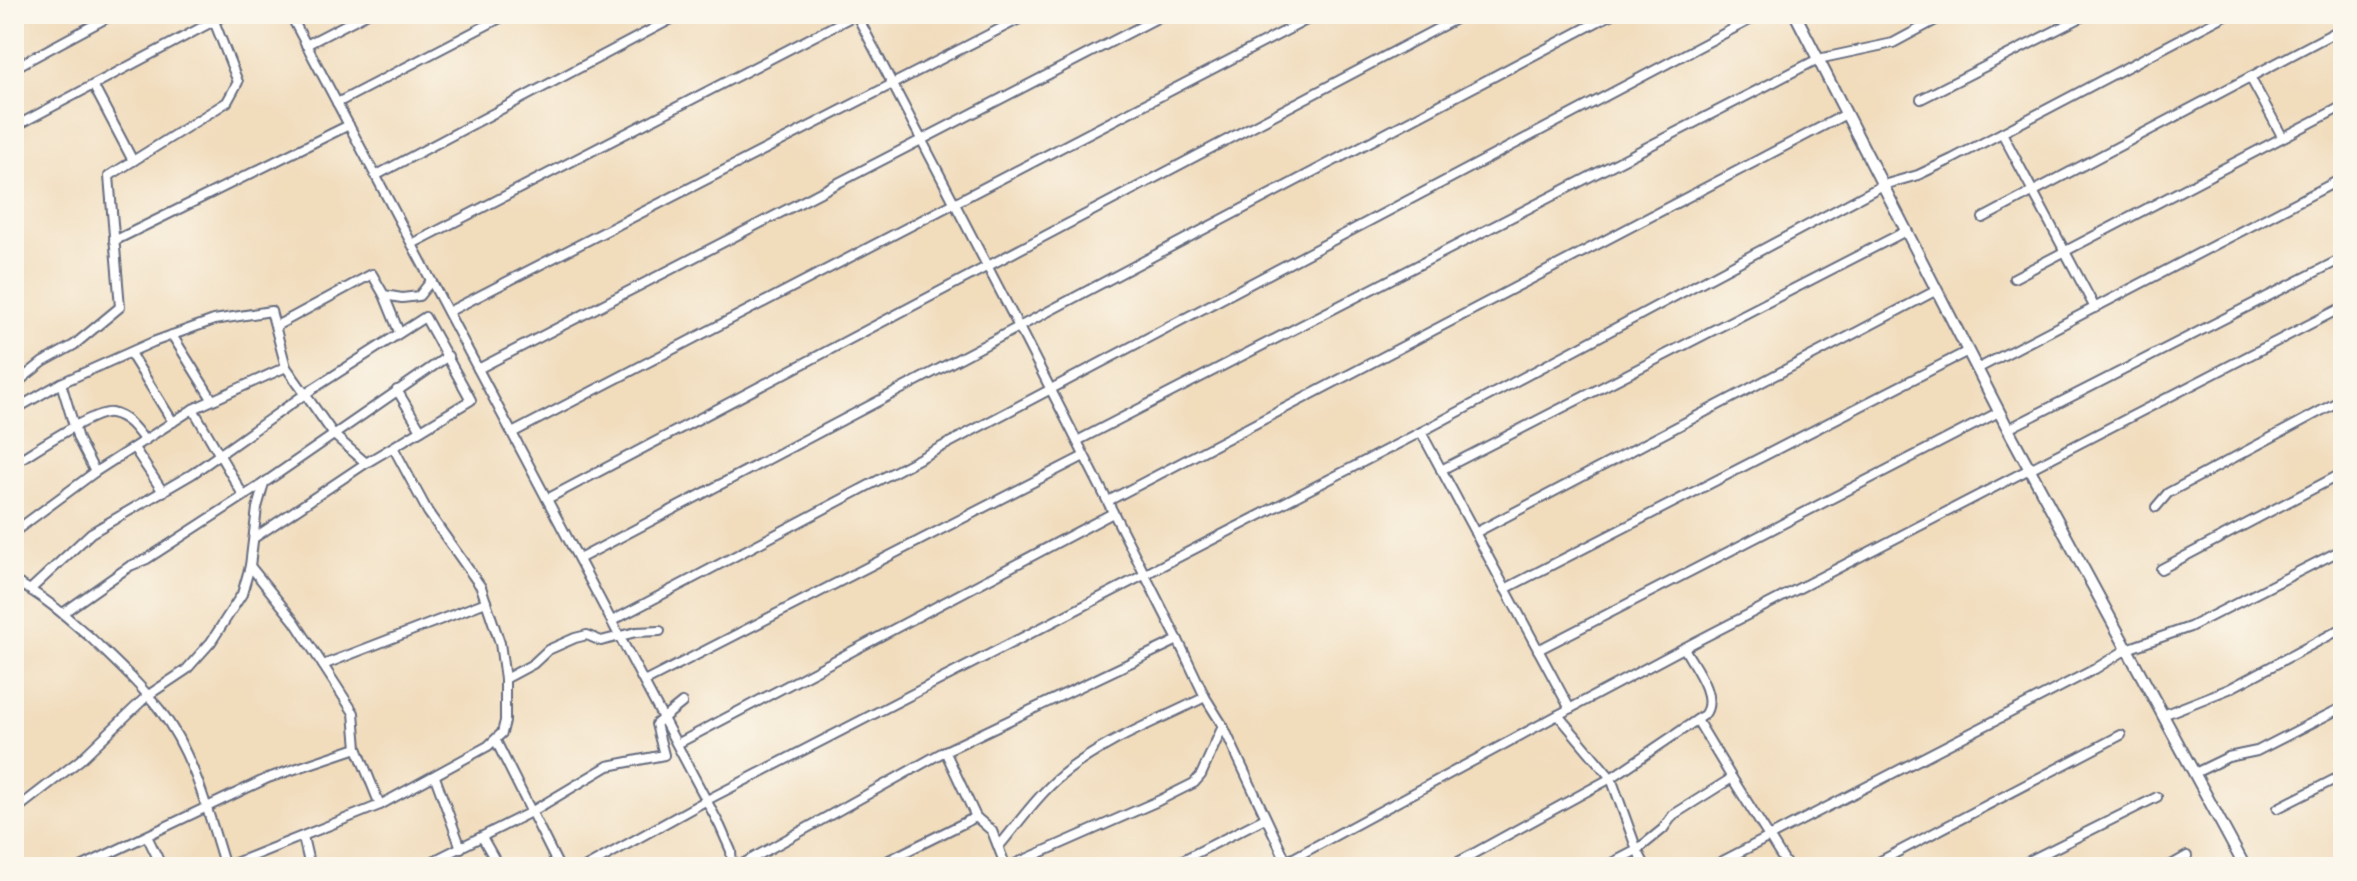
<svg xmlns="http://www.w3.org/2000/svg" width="2357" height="881" viewBox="0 0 2357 881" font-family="'Comic Neue',sans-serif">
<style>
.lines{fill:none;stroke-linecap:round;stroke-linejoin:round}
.minor-casing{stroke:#666c7f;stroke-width:12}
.tertiary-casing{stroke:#666c7f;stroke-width:14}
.minor{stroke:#fff;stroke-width:8}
.tertiary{stroke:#fff;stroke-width:10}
</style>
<rect width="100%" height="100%" fill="#fbf7ec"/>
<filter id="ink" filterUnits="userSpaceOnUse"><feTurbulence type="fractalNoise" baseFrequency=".0125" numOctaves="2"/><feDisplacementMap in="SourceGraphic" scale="16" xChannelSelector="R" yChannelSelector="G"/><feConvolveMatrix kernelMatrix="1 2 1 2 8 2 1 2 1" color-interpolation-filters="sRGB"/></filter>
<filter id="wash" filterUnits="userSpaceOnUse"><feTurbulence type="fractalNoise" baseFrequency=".006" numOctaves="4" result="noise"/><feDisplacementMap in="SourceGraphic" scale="32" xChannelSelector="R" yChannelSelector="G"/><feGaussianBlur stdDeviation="1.8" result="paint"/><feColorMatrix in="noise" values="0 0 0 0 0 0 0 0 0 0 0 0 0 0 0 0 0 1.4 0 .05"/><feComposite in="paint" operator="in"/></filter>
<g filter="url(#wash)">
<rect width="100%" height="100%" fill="#f1dcbc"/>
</g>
<g filter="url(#ink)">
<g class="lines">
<g class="minor-casing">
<g id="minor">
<path d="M290,14L720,826L731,851L732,867"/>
<path d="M856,14L1019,327L1178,640L1205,697L1223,726L1289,867"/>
<path d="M306,45L366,14"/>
<path d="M14,68L114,14"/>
<path d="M2250,77L2282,136"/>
<path d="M93,85L133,161"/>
<path d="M1921,99L2088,14"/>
<path d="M337,103L508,14"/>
<path d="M14,127L227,14"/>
<path d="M2002,133L2095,308"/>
<path d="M375,176L681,14"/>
<path d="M1983,218L2343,28"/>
<path d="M114,241L349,125"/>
<path d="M412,244L857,14"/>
<path d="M2014,278L2343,106"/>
<path d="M384,295L399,332"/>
<path d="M448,312L1029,14"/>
<path d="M276,326L372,274L384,295L402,298L419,296L431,281"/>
<path d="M172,335L212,399"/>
<path d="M130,353L173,422"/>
<path d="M478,369L1165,14"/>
<path d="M1977,369L2343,178"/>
<path d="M61,383L78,439L95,472L193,409L286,367"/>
<path d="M14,385L43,362L74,345L120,307L109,176L227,102L238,82L214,21"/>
<path d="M397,390L421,430"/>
<path d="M193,409L243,495"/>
<path d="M14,410L61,383L153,342L214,320L271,311L286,367L334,435L366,463L393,447"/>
<path d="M2008,429L2343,258"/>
<path d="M1421,432L1570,709"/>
<path d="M512,433L1318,14"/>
<path d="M1077,441L1818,59L1893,43L1947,14"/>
<path d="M134,448L163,492"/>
<path d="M14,463C31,453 94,410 111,413C127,416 136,429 145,441"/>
<path d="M1441,470L1906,231"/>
<path d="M547,499L1465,14"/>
<path d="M1108,501L1846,114"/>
<path d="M2156,507L2168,493L2343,399"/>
<path d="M14,532L95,472"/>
<path d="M1475,533L1937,290"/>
<path d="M254,538L366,463"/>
<path d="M579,559L1612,14"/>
<path d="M250,566L295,622L354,713L357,748L380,805"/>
<path d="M2161,569L2343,473"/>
<path d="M14,581C44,596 67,617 92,639C116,662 140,684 160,710C194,754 209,815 225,867L380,805L488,746L502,733L505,721V679L500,643L481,587L428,512L393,447L471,400L425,317L305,394L192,474L91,533L31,589"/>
<path d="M1505,589L1968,351"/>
<path d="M63,613L130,566L147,559L264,483"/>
<path d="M612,621L1761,14"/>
<path d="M1538,650L1999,412"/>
<path d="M323,665L486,602"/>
<path d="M505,679L533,664L548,650L575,638L587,635L601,641L636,632L660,631"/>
<path d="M644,682L1084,456"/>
<path d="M2163,715L2229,689L2343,628"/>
<path d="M1697,720L1732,778"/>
<path d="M496,741L559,867"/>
<path d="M677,744L1113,513"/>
<path d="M945,751L976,817L992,831L1006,867"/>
<path d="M2195,773L2228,757L2257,751L2343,707"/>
<path d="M435,777L461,848"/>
<path d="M2278,808L2343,775"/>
<path d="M14,811L80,760L147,696L186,670L211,642L242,594L250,566L257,508L264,483L448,356"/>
<path d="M147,836L162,867"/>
<path d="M303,837L310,867"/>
<path d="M482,837L499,867"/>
<path d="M1000,845C1020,821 1038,795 1062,775C1103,741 1158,721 1205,697"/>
<path d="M81,867L268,778L357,748"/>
<path d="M421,867L531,812L608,766L664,755L656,724L682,703"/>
<path d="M586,867L707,800L1421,432L1883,185L1918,175L1952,159L2228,14"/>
<path d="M737,867L945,751L1178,640"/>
<path d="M875,867L976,817"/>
<path d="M1008,867L1158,801L1194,783L1201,775L1223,726"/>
<path d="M1169,867L1265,818"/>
<path d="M1277,867L1558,715"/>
<path d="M1449,867L1611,778L1704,715C1719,697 1693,665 1684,648"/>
<path d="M1604,867L1637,850L1611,778L1558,715L1695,642L2343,307"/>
<path d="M1646,867L1637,850L1663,829L1673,815L1732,778L1788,867"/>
<path d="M1711,867L2095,669L2127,649L2190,627L2343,549"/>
<path d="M1869,867L2121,735"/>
<path d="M2017,867L2157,797"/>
<path d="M2168,867L2187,856"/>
</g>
</g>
<g class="tertiary-casing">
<path id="tertiary" d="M1795,14L2008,429L2245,867"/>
</g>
<use href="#minor" class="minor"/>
<use href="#tertiary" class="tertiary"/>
</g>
</g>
<rect width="2357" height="881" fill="none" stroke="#fbf7ec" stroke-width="48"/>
</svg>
